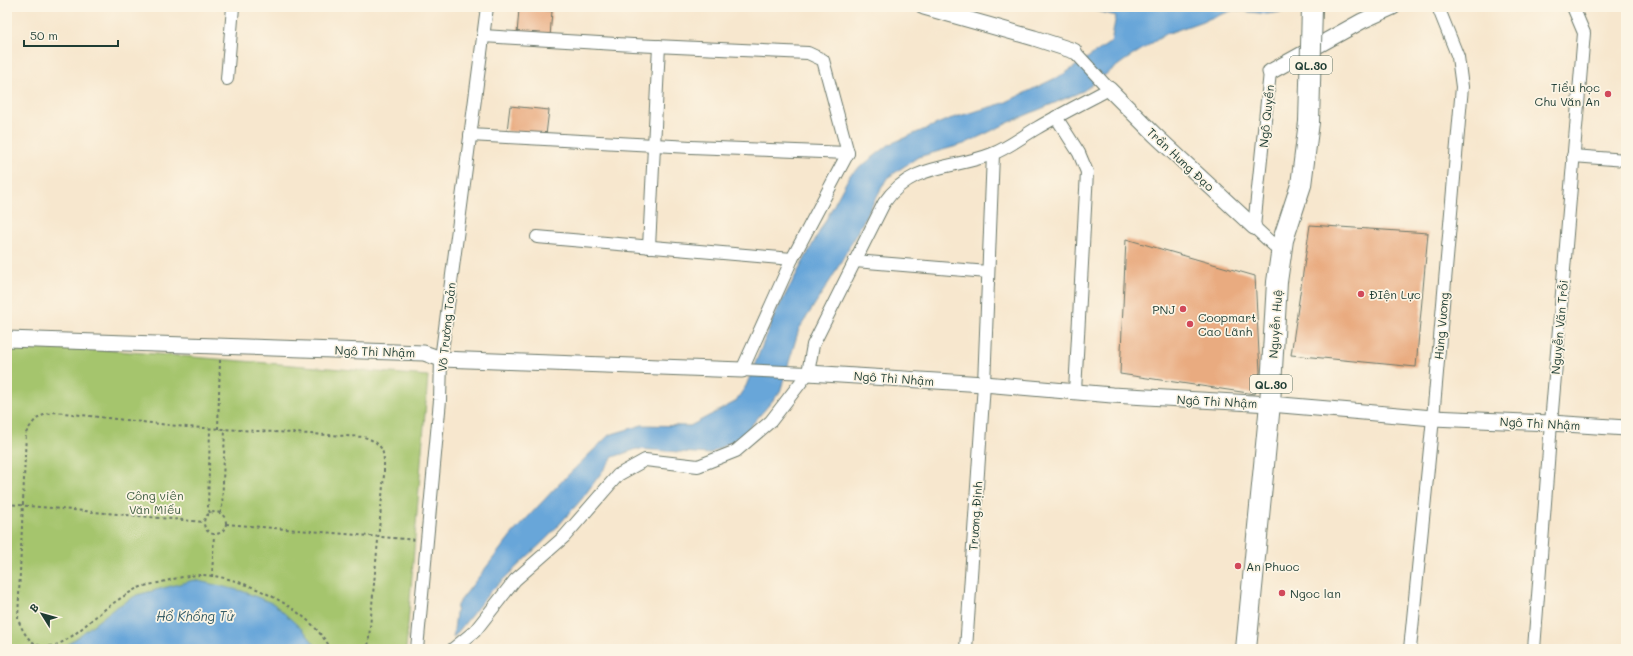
<svg xmlns="http://www.w3.org/2000/svg" width="1633" height="656" viewBox="0 0 1633 656" font-family="Mali,sans-serif">
<style>
.green{fill:#a5c56d;stroke:#628150}
.water{fill:#67a6d9;stroke:#437286}
.building{fill:#e9ab80}
.lines{fill:none;stroke-linecap:round;stroke-linejoin:round}
.minor-casing{stroke:#6b786a;stroke-width:14}
.tertiary-casing{stroke:#6b786a;stroke-width:17}
.trunk-casing{stroke:#6b786a;stroke-width:22}
.path{stroke:#6b786a;stroke-width:2;stroke-dasharray:3 3;stroke-linecap:butt}
.minor{stroke:#fff;stroke-width:12}
.tertiary{stroke:#fff;stroke-width:15}
.trunk{stroke:#fff;stroke-width:20}
.trunk-bridge-casing{stroke:#6b786a;stroke-width:22;stroke-linecap:butt}
.trunk-bridge{stroke:#fff;stroke-width:20}
.poi-dot{fill:#d1495b;stroke:#fcf5e5;stroke-width:1.5}
.labels{text-anchor:middle;dominant-baseline:central;stroke-width:3.5;stroke-linejoin:round;paint-order:stroke}
.shield{fill:#fcf5e5;stroke:#617469;stroke-width:1}
.shield-label{font-size:11px;font-weight:bold;fill:#1f3d34}
.poi-label{font-size:12px;fill:#1f3d34;stroke:#fcf5e5;text-anchor:start}
.street-label{font-size:12px;fill:#1f3d34;stroke:#fcf5e5}
.park-label{font-size:12px;fill:#405f42;stroke:#fcf5e5}
.water-label{font-size:13px;font-style:italic;fill:#355c66;stroke:#fcf5e5}
</style>
<rect width="100%" height="100%" fill="#fcf5e5"/>
<filter id="ink" filterUnits="userSpaceOnUse"><feTurbulence type="fractalNoise" baseFrequency=".025" numOctaves="2"/><feDisplacementMap in="SourceGraphic" scale="8" xChannelSelector="R" yChannelSelector="G"/><feConvolveMatrix kernelMatrix="1 2 1 2 8 2 1 2 1" color-interpolation-filters="sRGB"/></filter>
<filter id="wash" filterUnits="userSpaceOnUse"><feTurbulence type="fractalNoise" baseFrequency=".012" numOctaves="4" result="noise"/><feDisplacementMap in="SourceGraphic" scale="16" xChannelSelector="R" yChannelSelector="G"/><feGaussianBlur stdDeviation="0.9" result="paint"/><feColorMatrix in="noise" values="0 0 0 0 0 0 0 0 0 0 0 0 0 0 0 0 0 1.4 0 .05"/><feComposite in="paint" operator="in"/></filter>
<g filter="url(#wash)">
<rect width="100%" height="100%" fill="#f7e7ce"/>
<path class="green" d="M7,342L428,376L406,649H7Z"/>
<g class="water">
<path d="M1081,7H1316L1267,14L1234,10L1166,34L1124,61L1083,91L1012,121L964,144L918,157L887,178L833,276L799,329L780,392L742,436L709,454L637,449L613,457L581,500L548,537L490,592L453,638L457,605L512,534L561,482L609,435L642,425L690,426L735,402L746,386L775,314L850,175L890,144L949,119L1004,103L1064,74L1111,42L1116,16Z"/>
<path d="M194,580L242,591L274,604L305,632L318,649H62L115,608L137,595Z"/>
</g>
<g id="blocks">
<g class="building">
<path d="M519,9L552,11L550,37L517,34Z"/>
<path d="M510,106L549,110L546,135L507,131Z"/>
<path d="M1310,225L1428,233L1416,367L1291,355Z"/>
<path d="M1126,239L1255,276L1260,372L1255,394L1120,374Z"/>
</g>
</g>
</g>
<g filter="url(#ink)">
<use href="#blocks" fill-opacity="0" stroke="#6b786a" stroke-width="1"/>
<g class="lines">
<g class="minor-casing">
<g id="minor">
<path d="M483,36L633,45L808,53L823,60L848,153L792,259L742,370L808,373"/>
<path d="M1270,72L1254,227L1281,252"/>
<path d="M227,79L233,7"/>
<path d="M1056,117L1079,153L1087,172L1075,391"/>
<path d="M470,135L691,147L848,153"/>
<path d="M1573,156L1626,160"/>
<path d="M537,237L792,259"/>
<path d="M649,247L659,46"/>
<path d="M855,261L988,272"/>
<path d="M417,649L440,400L441,359L487,7"/>
<path d="M453,649L475,631L515,580L564,537L618,475L645,460L698,466L736,451L771,421L808,373L813,345L884,203C912,162 952,170 992,154C1008,148 1023,136 1037,128C1061,114 1085,102 1109,89L1074,51"/>
<path d="M966,649L984,384L993,154"/>
<path d="M1410,649L1433,418L1462,87L1458,57L1438,7"/>
<path d="M1534,649L1551,423L1584,33L1573,7"/>
</g>
</g>
<g class="tertiary-casing">
<g id="tertiary">
<path d="M924,7L1034,38L1074,51"/>
<path d="M1270,72L1362,21L1393,7"/>
<path d="M1109,89L1155,135L1254,227"/>
<path d="M7,339L424,353L441,359L742,370"/>
<path d="M808,373L984,384L1112,395L1270,404L1433,418L1551,423L1626,428"/>
</g>
</g>
<g class="trunk-casing">
<path id="trunk" d="M1246,649L1270,404L1277,282L1283,240L1301,185L1309,122"/>
</g>
<g class="path">
<path d="M218,429L220,360"/>
<path d="M7,504L204,522"/>
<circle cx="215" cy="523" r="11"/>
<path d="M210,513L208,508L210,428"/>
<path d="M220,513L222,509L225,429"/>
<path d="M226,524L416,540"/>
<path d="M212,577L214,534"/>
<path d="M332,649C324,639 316,627 306,619C280,597 236,576 202,575C190,575 177,578 166,581C156,584 143,585 134,590C122,597 110,605 99,614C87,623 70,641 55,645C34,651 24,636 18,619L26,433C35,418 38,416 55,412L186,427L364,437C386,444 384,454 384,475L368,649"/>
</g>
<use href="#minor" class="minor"/>
<use href="#tertiary" class="tertiary"/>
<use href="#trunk" class="trunk"/>
<g class="trunk-bridge-casing">
<path id="trunk-bridge" d="M1309,122L1312,7"/>
</g>
<use href="#trunk-bridge" class="trunk-bridge"/>
</g>
</g>
<g class="poi-dot">
<circle cx="1608" cy="94" r="4"/>
<circle cx="1361" cy="294" r="4"/>
<circle cx="1183" cy="309" r="4"/>
<circle cx="1190" cy="324" r="4"/>
<circle cx="1238" cy="566" r="4"/>
<circle cx="1282" cy="593" r="4"/>
</g>
<g class="labels">
<g class="shield">
<rect x="1290" y="56" width="42" height="18" rx="3"/>
<rect x="1250" y="375" width="42" height="18" rx="3"/>
</g>
<g class="shield-label">
<text x="1311" y="65">QL.30</text>
<text x="1271" y="384">QL.30</text>
</g>
<g class="poi-label">
<text x="1600" y="87" text-anchor="end">Tiểu học<tspan x="1600" dy="14">Chu Văn An</tspan></text>
<text x="1369" y="294">ĐIện Lực</text>
<text x="1175" y="309" text-anchor="end">PNJ</text>
<text x="1198" y="317">Coopmart<tspan x="1198" dy="14">Cao Lãnh</tspan></text>
<text x="1246" y="566">An Phuoc</text>
<text x="1290" y="593">Ngoc lan</text>
</g>
<g class="street-label">
<text transform="translate(1266 116) rotate(-84)">Ngô Quyền</text>
<text transform="translate(1181 159) rotate(43)">Trần Hưng Đạo</text>
<text transform="translate(1275 324) rotate(-86)">Nguyễn Huệ</text>
<text transform="translate(1441 326) rotate(-85)">Hùng Vương</text>
<text transform="translate(446 327) rotate(-84)">Võ Trường Toản</text>
<text transform="translate(1559 327) rotate(-85)">Nguyễn Văn Trỗi</text>
<text transform="translate(375 351) rotate(2)">Ngô Thì Nhậm</text>
<text transform="translate(894 378) rotate(4)">Ngô Thì Nhậm</text>
<text transform="translate(1217 401) rotate(3)">Ngô Thì Nhậm</text>
<text transform="translate(1540 423) rotate(3)">Ngô Thì Nhậm</text>
<text transform="translate(975 516) rotate(-86)">Trương Định</text>
</g>
<g class="park-label">
<text x="155" y="495">Công viên<tspan x="155" dy="14">Văn Miếu</tspan></text>
</g>
<g class="water-label">
<text x="195" y="615">Hồ Khổng Tử</text>
</g>
</g>
<rect width="1633" height="656" fill="none" stroke="#fcf5e5" stroke-width="24"/>
<g transform="translate(42 614) rotate(307)" stroke="#fcf5e5" stroke-width="3" paint-order="stroke">
<path d="M0-3L7 15L0 10L-7 15Z" fill="#1f3d34"/>
<text y="-6" font-size="11" font-weight="bold" text-anchor="middle" fill="#1f3d34">B</text>
</g>
<path d="M24 40v6h94v-6" fill="none" stroke="#1f3d34" stroke-width="2"/>
<text x="30" y="40" font-size="12" fill="#1f3d34" stroke="#fcf5e5" stroke-width="3" paint-order="stroke">50 m</text>
</svg>
